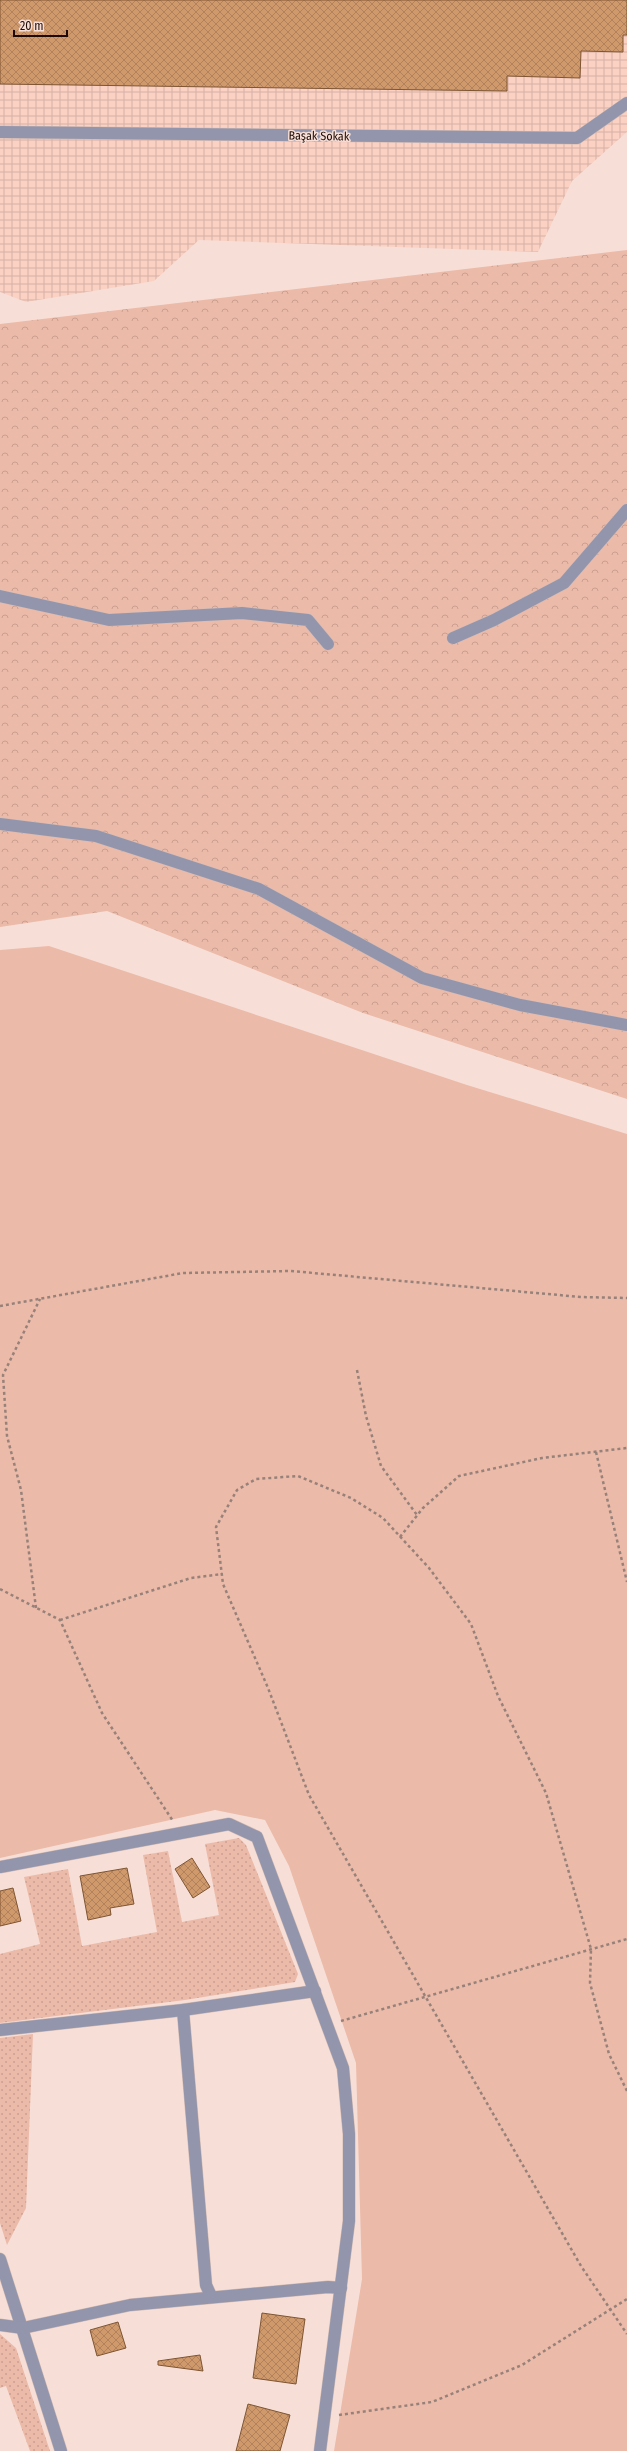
<svg xmlns="http://www.w3.org/2000/svg" width="627" height="2451" viewBox="0 0 627 2451" font-family="'Fira Sans Condensed',sans-serif">
<style>
.industrial{fill:url(#industrial-grid)}
.grass{fill:url(#grass-dots)}
.forest{fill:url(#forest-crowns)}
.park{fill:#ecbaa9}
.building{fill:url(#building-cross-hatch);stroke:#7e5533}
.lines{fill:none;stroke-linecap:round;stroke-linejoin:round}
.minor-casing{stroke:#d4bdb5;stroke-width:13}
.path{stroke:#97827a;stroke-width:2.5;stroke-dasharray:3 3;stroke-linecap:butt}
.minor{stroke:#9395ac;stroke-width:12}
.labels{text-anchor:middle;dominant-baseline:central;stroke-width:3;stroke-linejoin:round;paint-order:stroke}
.street-label{font-size:12px;fill:#1d0a04;stroke:#f7dfd7}
</style>
<defs>
<pattern id="industrial-grid" width="8" height="8" patternUnits="userSpaceOnUse"><rect width="8" height="8" fill="#fad1c3"/><path d="M0 4h8M4 0v8" fill="none" stroke="#d6b2a6"/></pattern>
<pattern id="grass-dots" width="8" height="8" patternUnits="userSpaceOnUse"><rect width="8" height="8" fill="#ecbaa9"/><path d="M2 2h.1M6 6h.1" fill="none" stroke="#ca9f90" stroke-width="1.8" stroke-linecap="round"/></pattern>
<pattern id="forest-crowns" width="20" height="18" patternUnits="userSpaceOnUse"><rect width="20" height="18" fill="#ecbaa9"/><path d="M2 6a3 3 0 1 1 6 0M12 15a3 3 0 1 1 6 0" fill="none" stroke="#ca9f90"/></pattern>
<pattern id="building-cross-hatch" width="8" height="8" patternUnits="userSpaceOnUse"><rect width="8" height="8" fill="#d0996c"/><path d="M0 0l8 8M0 8l8-8" fill="none" stroke="#b2825c"/></pattern>
</defs>
<rect width="100%" height="100%" fill="#f7dfd7"/>
<path class="industrial" d="M0,0H627V132L572,181L538,252L199,240L154,281L26,302L0,292Z"/>
<g class="grass">
<path d="M239,1838L246,1845L298,1974L295,1982L185,2000L0,2023V1954L40,1944L24,1877L68,1869L82,1946L157,1932L143,1855L168,1851L182,1922L219,1915L205,1844Z"/>
<path d="M33,2034L26,2208L7,2245L0,2223V2038Z"/>
<path d="M0,2334L16,2348L50,2451H30L6,2386L0,2388Z"/>
</g>
<path class="forest" d="M627,250V1099L363,1013L107,911L0,927V324Z"/>
<path class="park" d="M49,946L467,1085L627,1134V2451H334L362,2279L356,2063L289,1866L265,1820L215,1810L0,1858V950Z"/>
<g class="building">
<path d="M0,0H627V35H623V52L581,51L580,78L507,76V91L0,84Z"/>
<path d="M192,1858L210,1887L193,1898L175,1869Z"/>
<path d="M127,1868L134,1904L110,1908L111,1915L88,1920L80,1876Z"/>
<path d="M13,1888L21,1921L0,1926V1891Z"/>
<path d="M262,2313L305,2319L296,2384L253,2378Z"/>
<path d="M118,2322L126,2348L97,2356L90,2330Z"/>
<path d="M200,2355L203,2371L158,2365V2361Z"/>
<path d="M248,2404L290,2415L280,2451H236Z"/>
</g>
<g class="lines">
<g class="minor-casing">
<g id="minor">
<path d="M0,132L577,138L627,103"/>
<path d="M0,596L109,620L242,613L308,620L328,644"/>
<path d="M453,638L494,620L564,583L627,510"/>
<path d="M0,824L96,836L259,889L422,978L520,1005L627,1025"/>
<path d="M0,1867L229,1824L257,1837L343,2068L349,2134V2221L320,2451"/>
<path d="M183,2010L206,2285L211,2296"/>
<path d="M0,2030L183,2010L315,1991"/>
<path d="M0,2259L61,2451"/>
<path d="M0,2325L23,2328L130,2305L328,2287L341,2288"/>
</g>
</g>
<g class="path">
<path d="M0,1306L183,1273L291,1271L581,1297L627,1298"/>
<path d="M357,1370L366,1416L381,1466L417,1515"/>
<path d="M596,1452L627,1582"/>
<path d="M400,1537L423,1508L459,1476L542,1458L627,1448"/>
<path d="M0,1589L60,1620L102,1713L173,1821"/>
<path d="M36,1608L21,1490L7,1436L3,1375L40,1299"/>
<path d="M60,1620L191,1578L222,1574"/>
<path d="M341,2021L627,1939"/>
<path d="M627,2091L609,2054L590,1983L591,1949L546,1793L498,1696L471,1624L429,1568L383,1518L351,1498L298,1476L256,1479L237,1490L216,1527L223,1584L268,1688L309,1795L581,2266L627,2334"/>
<path d="M339,2415L432,2402L522,2365L627,2299"/>
</g>
<use href="#minor" class="minor"/>
</g>
<g class="labels">
<g class="street-label">
<text transform="translate(319 136) rotate(1)">Başak Sokak</text>
</g>
</g>
<path d="M14 30v6h53v-6" fill="none" stroke="#1d0a04" stroke-width="2"/>
<text x="20" y="30" font-size="12" fill="#1d0a04" stroke="#f7dfd7" stroke-width="3" paint-order="stroke">20 m</text>
</svg>
